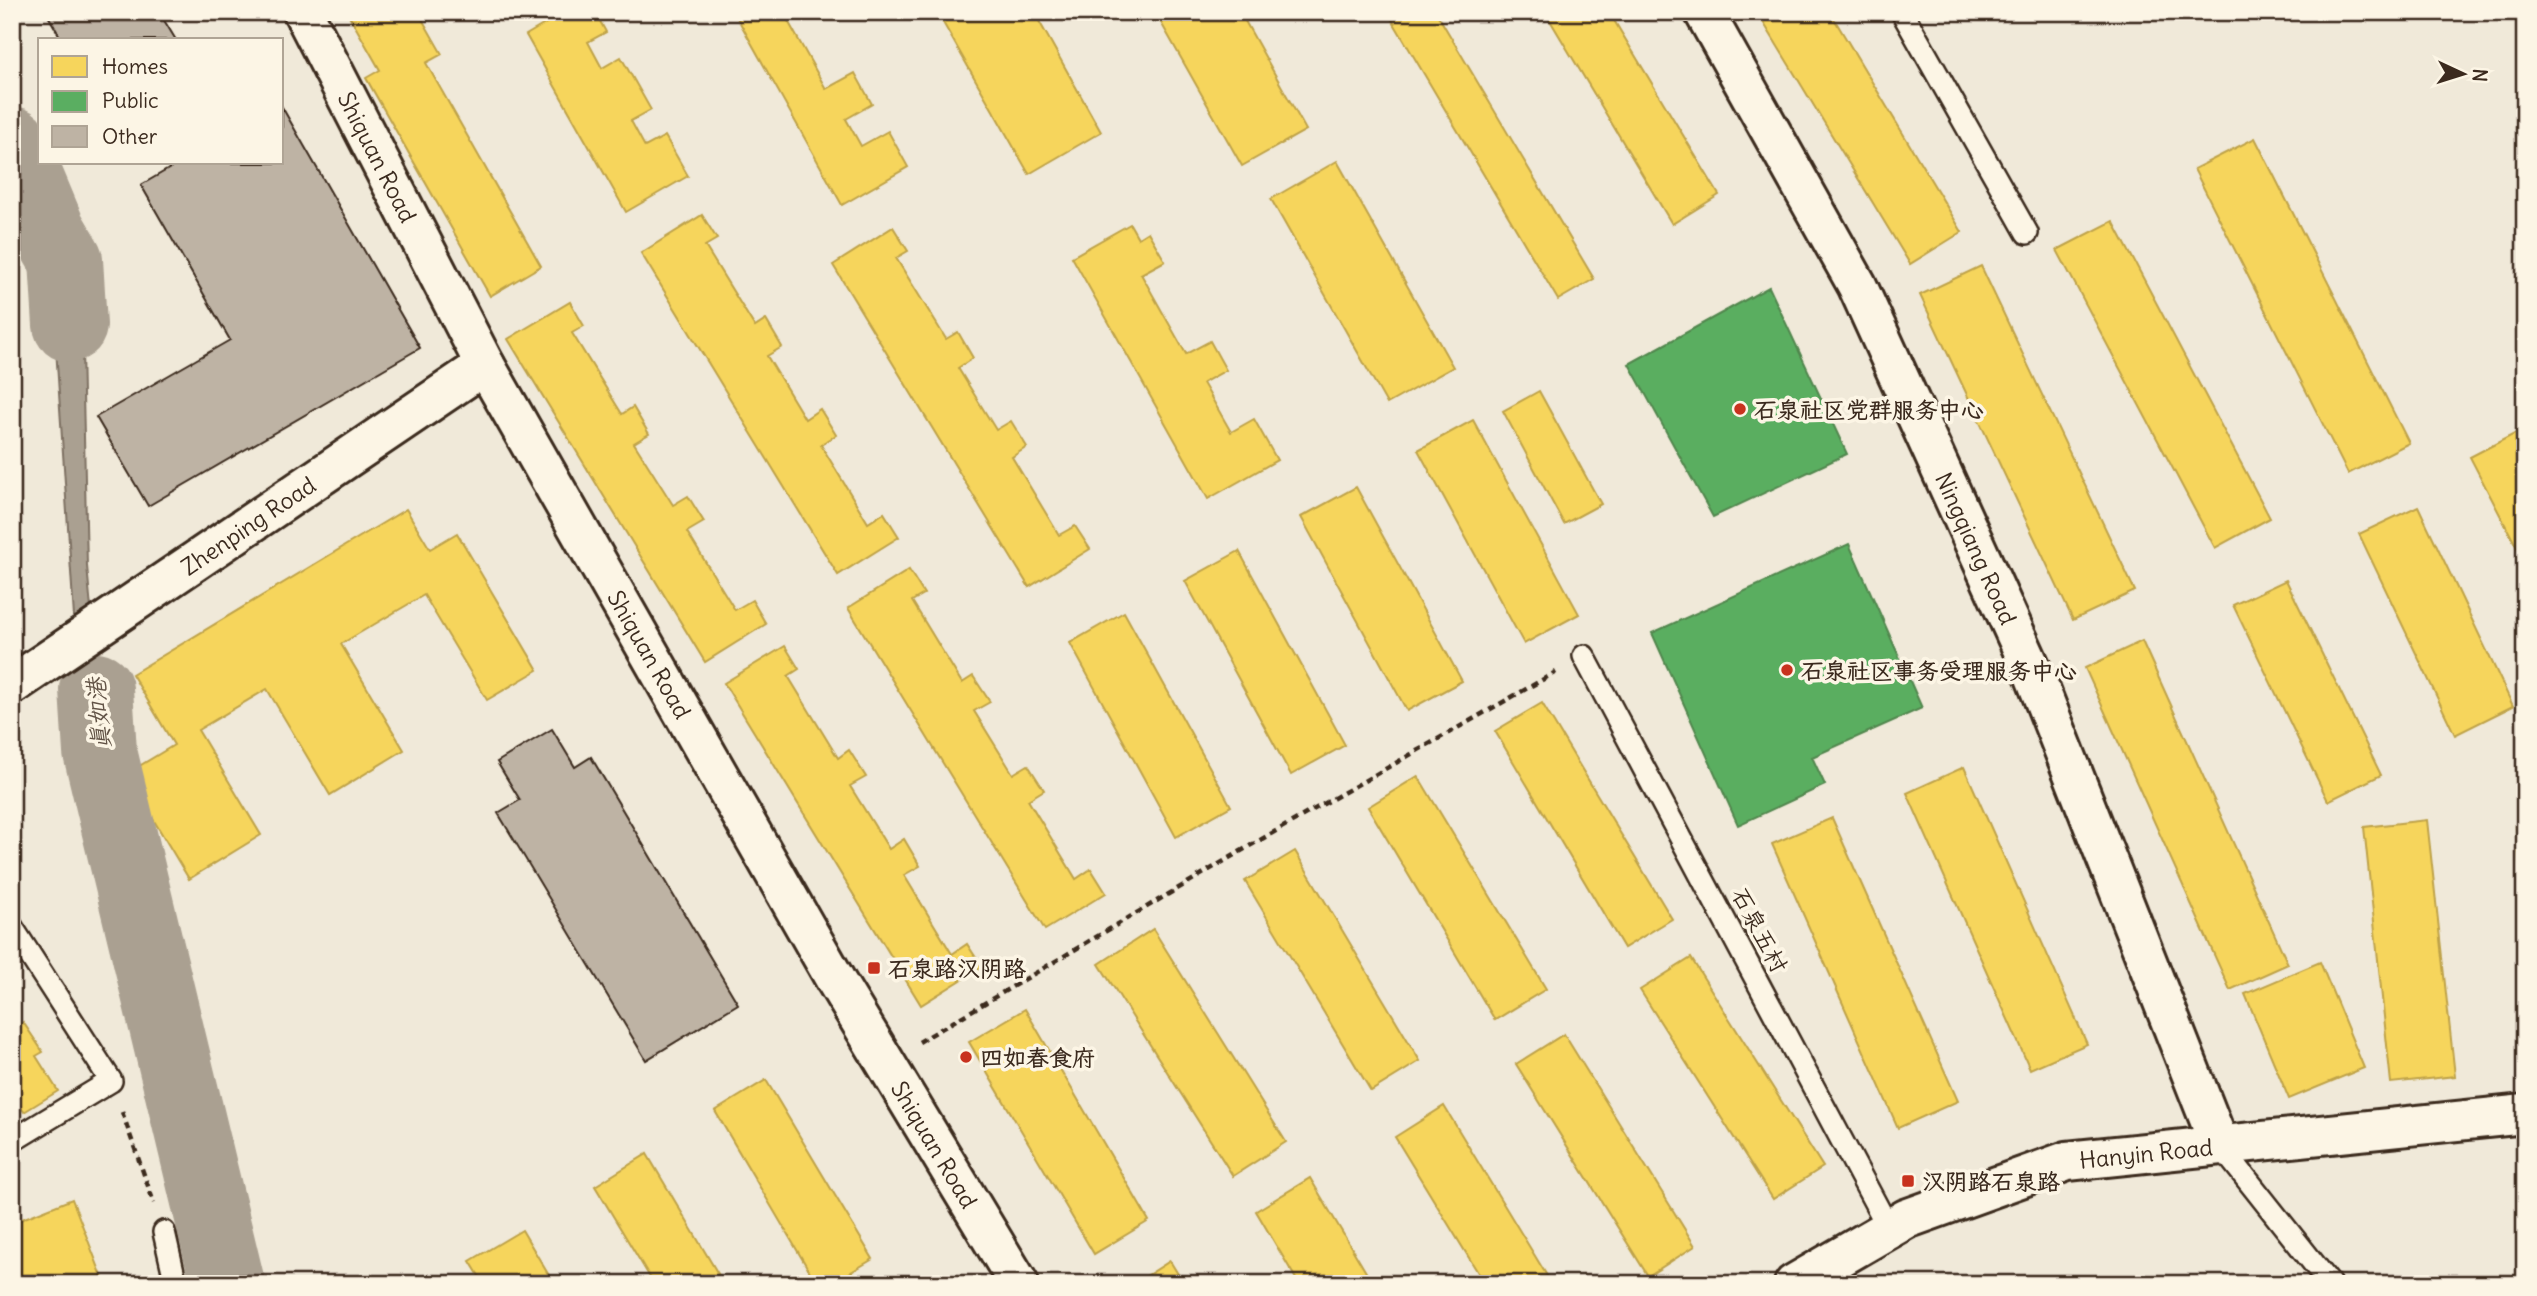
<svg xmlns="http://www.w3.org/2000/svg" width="2537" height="1296" viewBox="0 0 2537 1296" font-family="Delius,'LXGW WenKai TC',sans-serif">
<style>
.water{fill:#aaa091;stroke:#7e7163;stroke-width:2}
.homes{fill:#f6d55c;stroke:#bea249;stroke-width:2}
.public{fill:#5aae61;stroke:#51864d;stroke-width:2}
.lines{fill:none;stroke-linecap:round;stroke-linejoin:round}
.river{stroke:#aaa091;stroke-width:74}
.building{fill:#beb3a4;stroke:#3b2a1e;stroke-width:2}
.service-casing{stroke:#3b2a1e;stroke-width:26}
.minor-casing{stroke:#3b2a1e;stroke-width:44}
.tertiary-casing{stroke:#3b2a1e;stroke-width:44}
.path{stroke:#3b2a1e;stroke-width:4.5;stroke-dasharray:7 5;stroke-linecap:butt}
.service{stroke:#fcf5e5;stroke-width:21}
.minor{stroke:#fcf5e5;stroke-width:38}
.tertiary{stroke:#fcf5e5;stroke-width:38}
.poi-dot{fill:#c8321e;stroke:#fcf5e5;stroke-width:2.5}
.labels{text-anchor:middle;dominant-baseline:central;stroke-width:7;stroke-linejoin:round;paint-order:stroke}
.street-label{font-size:23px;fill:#3b2a1e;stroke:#fcf5e5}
.poi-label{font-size:23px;font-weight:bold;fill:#3b2a1e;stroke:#fcf5e5;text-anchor:start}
.water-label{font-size:24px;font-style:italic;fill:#625346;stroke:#fcf5e5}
</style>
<rect width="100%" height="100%" fill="#f0e9d9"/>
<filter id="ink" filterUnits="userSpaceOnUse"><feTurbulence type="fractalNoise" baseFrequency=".0143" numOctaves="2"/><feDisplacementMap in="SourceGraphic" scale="14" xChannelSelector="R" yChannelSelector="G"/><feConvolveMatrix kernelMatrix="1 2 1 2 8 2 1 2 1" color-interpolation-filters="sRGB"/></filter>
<g filter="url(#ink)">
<path class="water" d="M12,107L80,264L87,566L108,787L228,1284H207L86,796L48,229L12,143Z"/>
<g class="homes">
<path d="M347,12H418L442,54L426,63L541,266L490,296L366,78L380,70Z"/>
<path d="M565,12H595L606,32L588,42L602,68L621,57L651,110L631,121L645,147L665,136L688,176L626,212L526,35Z"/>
<path d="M734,12H783L826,89L855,73L872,104L846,119L861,146L888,131L908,167L842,205Z"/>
<path d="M937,12H1034L1101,132L1029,174Z"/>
<path d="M1155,12H1240L1306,130L1242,166Z"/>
<path d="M1395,12H1436L1594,279L1558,300L1389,15Z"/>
<path d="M1545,12H1609L1719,195L1672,224Z"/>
<path d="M1757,12H1830L1962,232L1910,264Z"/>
<path d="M2255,138L2409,443L2348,474L2194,169Z"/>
<path d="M1337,161L1453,367L1387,404L1271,199Z"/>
<path d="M702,215L717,239L705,246L755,327L766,320L782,347L767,356L805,419L820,409L836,435L821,445L868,523L884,513L899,537L838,575L641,253Z"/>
<path d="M2113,221L2270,518L2215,548L2057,250Z"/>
<path d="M1130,224L1138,238L1148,232L1165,261L1141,274L1186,354L1210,341L1226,370L1203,383L1231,432L1254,419L1277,460L1208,499L1072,257Z"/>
<path d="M893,227L908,251L896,258L946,339L958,332L973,358L958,368L996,430L1011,421L1027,447L1012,457L1059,535L1075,526L1090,549L1029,587L833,265Z"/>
<path d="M1981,266L2135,591L2073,620L1920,295Z"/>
<path d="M570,302L584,326L572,333L622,414L633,407L649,434L634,443L673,505L688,496L704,522L687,532L735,610L752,600L766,624L705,662L508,339Z"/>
<path d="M1539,391L1601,504L1564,524L1503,411Z"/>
<path d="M1473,420L1579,614L1524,644L1418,450Z"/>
<path d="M2524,429H2525V563L2470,457Z"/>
<path d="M1356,487L1462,681L1407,711L1301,517Z"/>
<path d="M2418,506L2513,706L2455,735L2359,534Z"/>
<path d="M406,509L430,549L457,533L538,670L487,700L424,595L341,644L404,750L330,795L267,689L198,730L261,835L189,879L126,774L174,745L132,674Z"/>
<path d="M1239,551L1345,745L1291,775L1185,581Z"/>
<path d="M909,570L924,594L912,601L962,683L973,676L990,702L974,711L1013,774L1028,765L1044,790L1028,800L1076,879L1091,869L1106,893L1045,930L848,608Z"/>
<path d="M2286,580L2381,775L2328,801L2233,605Z"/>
<path d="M1124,612L1231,806L1176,837L1070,643Z"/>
<path d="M2142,641L2288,964L2230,990L2085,668Z"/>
<path d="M785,646L799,669L788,676L838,758L849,750L866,777L850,786L889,849L904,839L920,866L904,875L952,954L967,944L982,967L921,1005L724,683Z"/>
<path d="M1542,703L1672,919L1624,948L1495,731Z"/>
<path d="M1964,767L2087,1044L2030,1069L1907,793Z"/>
<path d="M1418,776L1546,989L1495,1020L1368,807Z"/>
<path d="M1832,818L1958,1101L1898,1128L1772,844Z"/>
<path d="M2427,820L2455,1076L2391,1083L2364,827Z"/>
<path d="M2525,823V917L2516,824Z"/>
<path d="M1295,851L1420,1061L1371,1091L1245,881Z"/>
<path d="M1153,929L1286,1142L1233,1176L1099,964Z"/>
<path d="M1691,958L1823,1167L1773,1199L1640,990Z"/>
<path d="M2320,962L2364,1068L2289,1099L2245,994Z"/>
<path d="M1025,1009L1149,1221L1094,1254L969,1042Z"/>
<path d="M12,1019L17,1027L23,1022L43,1052L36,1056L58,1091L24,1112L12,1094Z"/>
<path d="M1564,1034L1695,1246L1648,1276L1516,1064Z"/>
<path d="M766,1080L873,1259L831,1284H817L715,1111Z"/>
<path d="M1444,1106L1552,1284H1485L1395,1137Z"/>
<path d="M647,1154L724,1284H654L595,1186Z"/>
<path d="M1310,1178L1373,1284H1299L1256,1211Z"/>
<path d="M72,1199L105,1284H12V1223Z"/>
<path d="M522,1230L554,1284H484L470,1261Z"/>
<path d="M1170,1261L1184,1284H1134Z"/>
</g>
<g class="public">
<path d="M1769,287L1847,454L1713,517L1629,364Z"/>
<path d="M1849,544L1922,708L1812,757L1825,785L1738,825L1652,633Z"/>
</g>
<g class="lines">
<g class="river">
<path d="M12,143L48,229L66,260L70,325"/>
<path d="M96,689L100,752L228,1284"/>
</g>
</g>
<g class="building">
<path d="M46,12H159L176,40H62Z"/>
<path d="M282,107L420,348L148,506L96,417L230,340L141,185L179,163H282Z"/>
<path d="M552,729L575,767L591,757L738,1004L646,1060L498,813L520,800L497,762Z"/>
</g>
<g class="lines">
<g class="service-casing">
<g id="service">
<path d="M1902,12L2027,233"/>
<path d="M1584,656L1889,1229"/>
<path d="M12,927L111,1081L12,1141"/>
<path d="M2219,1144L2330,1284"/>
<path d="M164,1232L176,1284"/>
</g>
</g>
<g class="minor-casing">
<g id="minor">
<path id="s1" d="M1704,12L1857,285L2035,677L2219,1144"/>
<path id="s2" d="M1794,1284L1906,1219L2067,1161L2525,1114"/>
</g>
</g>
<g class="tertiary-casing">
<g id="tertiary">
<path id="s3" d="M303,12L485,365L836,981L1019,1284"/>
<path id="s4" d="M12,685L485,365"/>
</g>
</g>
<g class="path">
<path d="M919,1042L1253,844L1556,672"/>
<path d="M122,1112L154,1203"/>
</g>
<use href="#service" class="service"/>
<use href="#minor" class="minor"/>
<use href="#tertiary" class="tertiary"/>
</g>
</g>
<g class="poi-dot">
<circle cx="1740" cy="409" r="7"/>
<circle cx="1787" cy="670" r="7"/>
<rect x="867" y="961" width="14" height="14" rx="3.5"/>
<circle cx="966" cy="1057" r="7"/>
<rect x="1901" y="1174" width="14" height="14" rx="3.5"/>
</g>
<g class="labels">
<g class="street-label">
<text stroke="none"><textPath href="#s3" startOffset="163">Shiquan Road</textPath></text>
<text stroke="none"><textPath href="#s4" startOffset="285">Zhenping Road</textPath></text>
<text stroke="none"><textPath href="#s1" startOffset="602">Ningqiang Road</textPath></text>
<text stroke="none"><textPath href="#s3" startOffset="730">Shiquan Road</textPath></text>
<text transform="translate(1760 930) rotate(62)">石泉五村</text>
<text stroke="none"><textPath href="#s3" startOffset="1297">Shiquan Road</textPath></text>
<text stroke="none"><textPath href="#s2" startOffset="380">Hanyin Road</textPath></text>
</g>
<g class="poi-label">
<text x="1754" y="409">石泉社区党群服务中心</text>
<text x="1801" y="670">石泉社区事务受理服务中心</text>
<text x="888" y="968">石泉路汉阴路</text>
<text x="980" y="1057">四如春食府</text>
<text x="1922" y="1181">汉阴路石泉路</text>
</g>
<g class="water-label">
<text transform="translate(98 714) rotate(-95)">真如港</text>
</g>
</g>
<rect width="2537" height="1296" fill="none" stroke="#fcf5e5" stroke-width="42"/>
<rect x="21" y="21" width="2495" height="1254" fill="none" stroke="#3b2a1e" stroke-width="2.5" filter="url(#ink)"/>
<rect x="38" y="38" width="245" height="126" fill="#fcf5e5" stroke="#afa495" stroke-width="2"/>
<rect x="52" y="56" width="35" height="21" fill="#f6d55c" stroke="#afa495" stroke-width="2"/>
<text x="102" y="74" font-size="21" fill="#3b2a1e">Homes</text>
<rect x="52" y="91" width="35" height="21" fill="#5aae61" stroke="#afa495" stroke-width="2"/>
<text x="102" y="108" font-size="21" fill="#3b2a1e">Public</text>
<rect x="52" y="126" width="35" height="21" fill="#beb3a4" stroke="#afa495" stroke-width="2"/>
<text x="102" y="144" font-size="21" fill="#3b2a1e">Other</text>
<g transform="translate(2463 74) rotate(94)" stroke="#fcf5e5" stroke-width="5" paint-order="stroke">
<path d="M0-5L12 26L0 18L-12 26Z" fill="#3b2a1e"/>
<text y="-10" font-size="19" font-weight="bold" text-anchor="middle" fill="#3b2a1e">N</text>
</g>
</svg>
